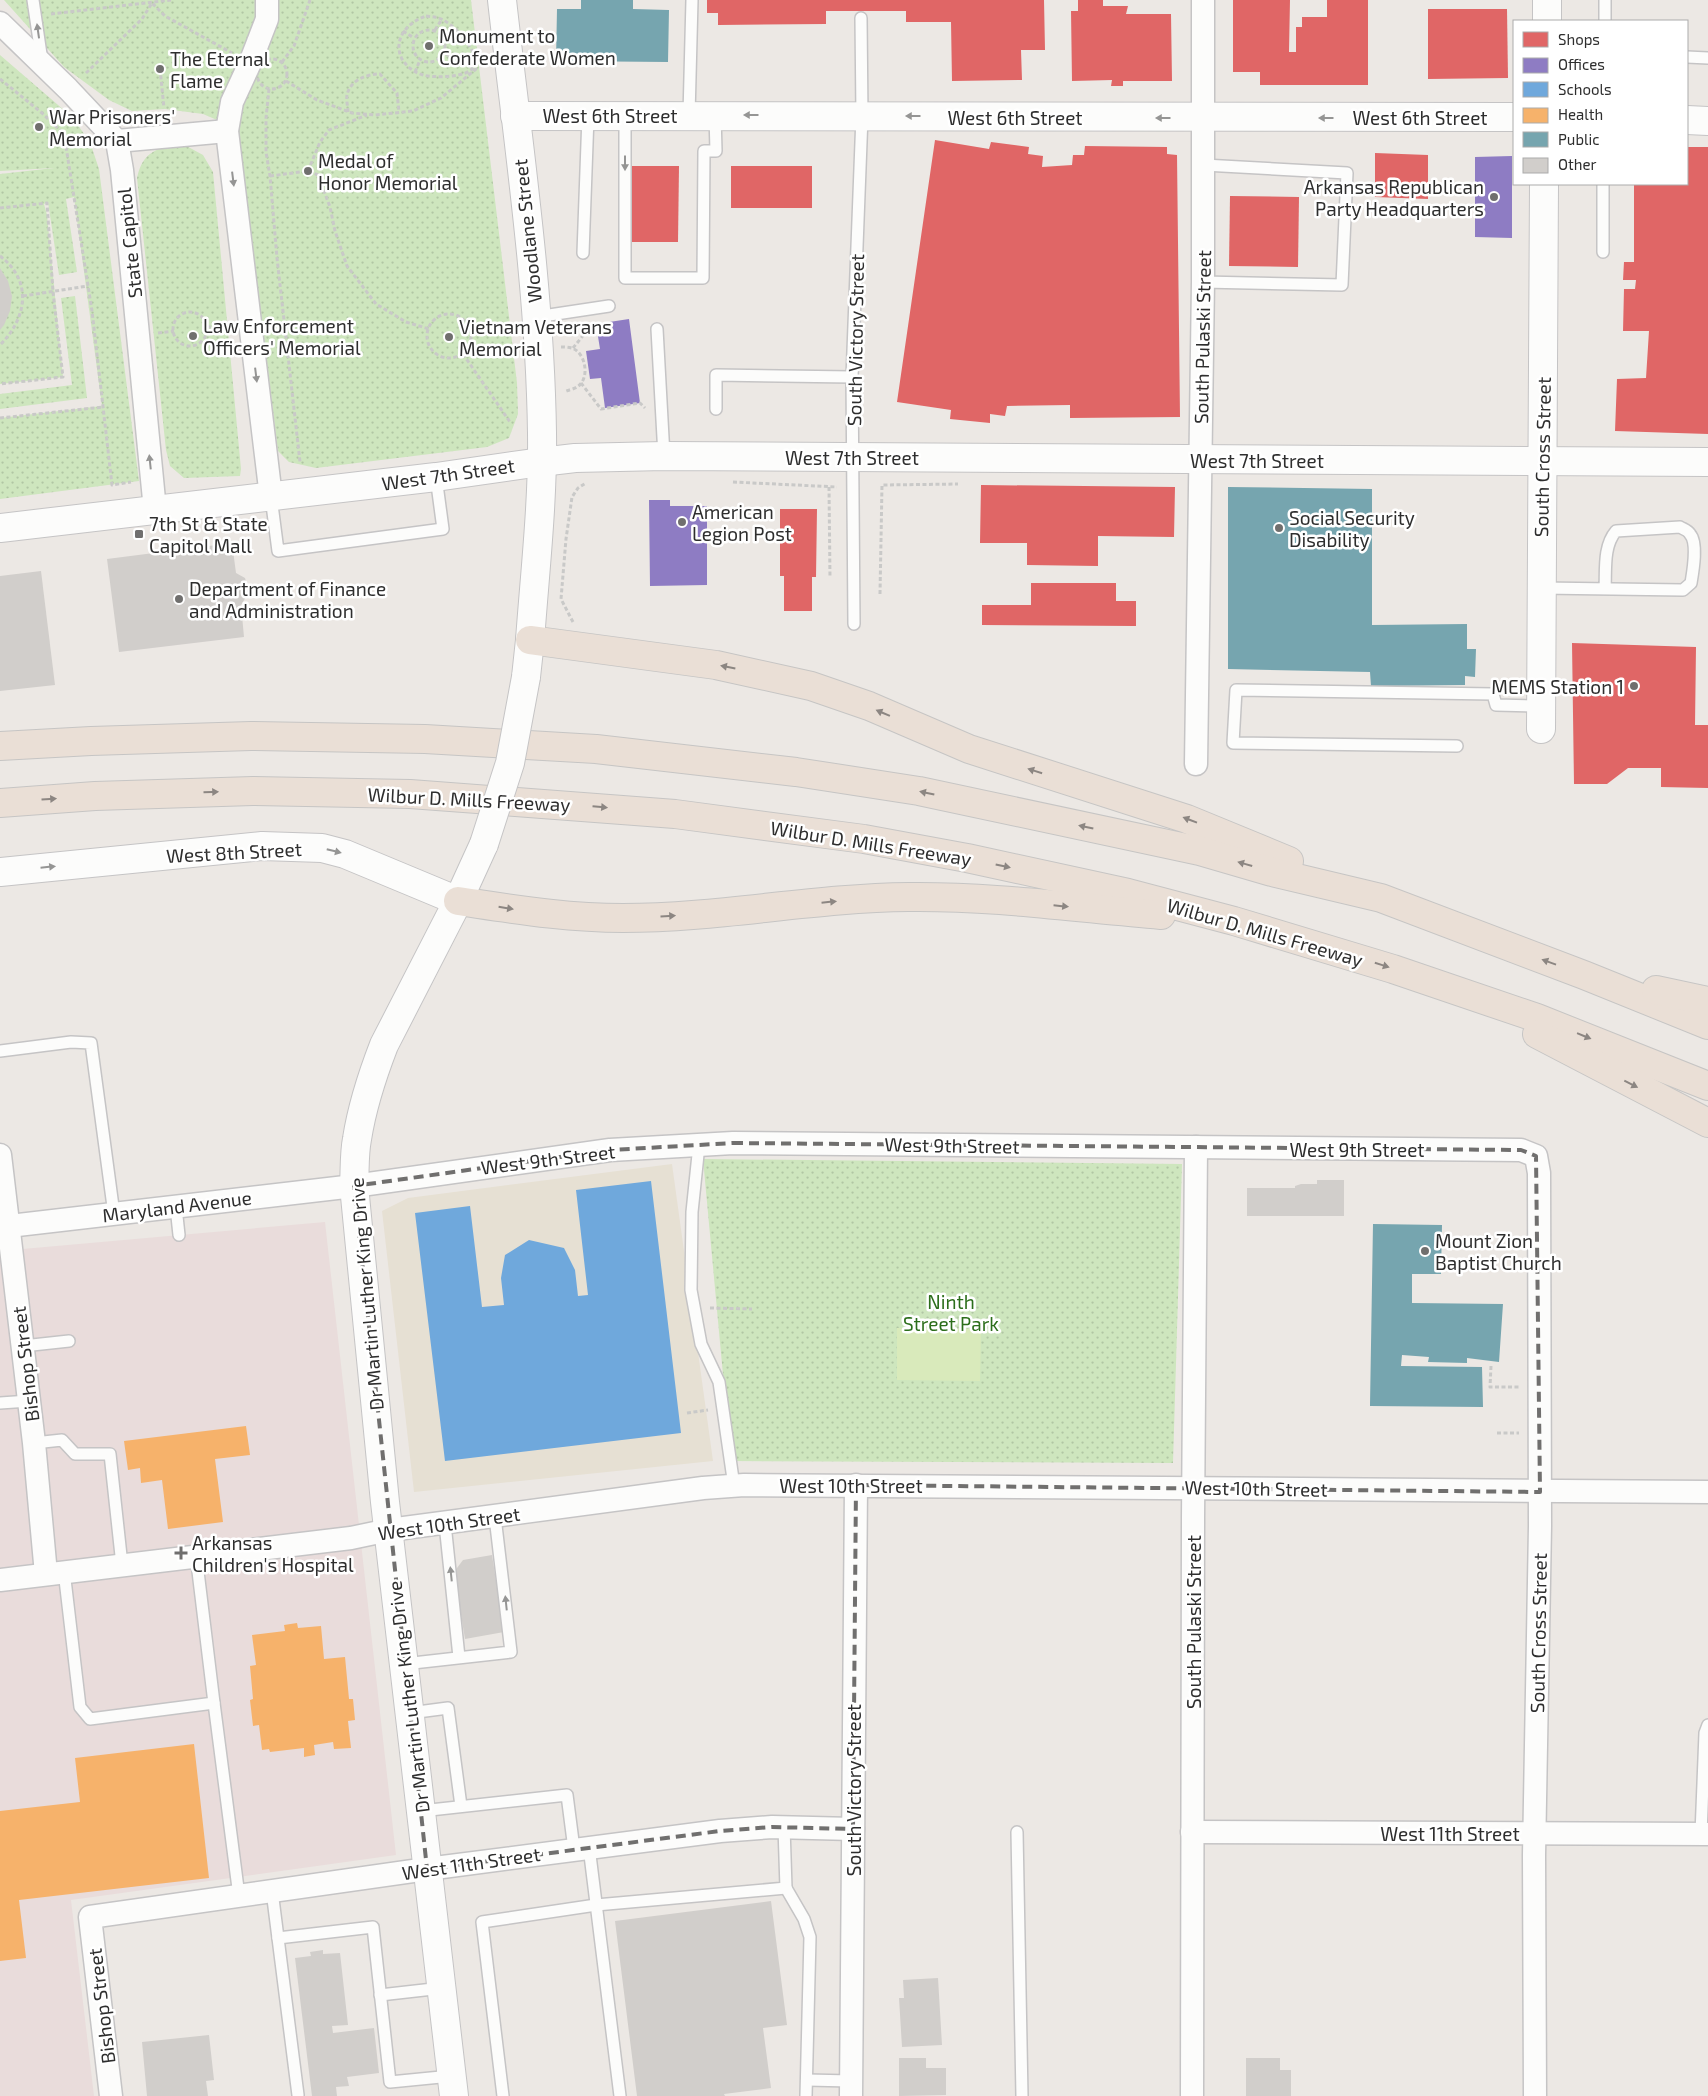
<svg xmlns="http://www.w3.org/2000/svg" width="1708" height="2096" viewBox="0 0 1708 2096" font-family="'Exo 2',sans-serif">
<style>
.education{fill:#e6e0d3}
.medical{fill:#e9dcdb}
.green{fill:url(#green-dots)}
.pitch{fill:#d9eabb}
.shops{fill:#e06666}
.offices{fill:#8e7cc3}
.schools{fill:#6fa8dc}
.health{fill:#f6b26b}
.public{fill:#76a5af}
.building{fill:#d1cecb}
.lines{fill:none;stroke-linecap:round;stroke-linejoin:round}
.service-casing{stroke:#c5c4c5;stroke-width:14}
.minor-casing{stroke:#c5c4c5;stroke-width:25}
.tertiary-casing{stroke:#c5c4c5;stroke-width:30}
.secondary-casing{stroke:#c5c4c5;stroke-width:30}
.motorway-casing{stroke:#c6c5c4;stroke-width:30}
.path{stroke:#c9c9c8;stroke-width:3;stroke-dasharray:4 2.5;stroke-linecap:butt}
.service{stroke:#fcfcfb;stroke-width:11}
.minor{stroke:#fcfcfb;stroke-width:22}
.tertiary{stroke:#fcfcfb;stroke-width:28}
.secondary{stroke:#fcfcfb;stroke-width:28}
.motorway{stroke:#eadfd6;stroke-width:28}
.secondary-bridge-casing{stroke:#c5c4c5;stroke-width:30;stroke-linecap:butt}
.secondary-bridge{stroke:#fcfcfb;stroke-width:28}
.oneway{fill:#959594}
.oneway2{fill:#8c8682}
.marked{fill:none;stroke:#706f6e;stroke-width:4;stroke-dasharray:10 6;stroke-linejoin:round}
.poi-dot{fill:#706f6e;stroke:#fff;stroke-width:2}
.labels{text-anchor:middle;dominant-baseline:central;stroke-width:5;stroke-linejoin:round;paint-order:stroke}
.poi-label{font-size:19px;fill:#2e2e2e;stroke:#fff;text-anchor:start}
.street-label{font-size:19px;fill:#2e2e2e;stroke:#fff}
.park-label{font-size:19px;fill:#2c6e1b;stroke:#fff}
</style>
<defs>
<pattern id="green-dots" width="8" height="8" patternUnits="userSpaceOnUse" patternTransform="scale(1.25)"><rect width="8" height="8" fill="#cee6be"/><path d="M2 2h.1M6 6h.1" fill="none" stroke="#b1c6a4" stroke-width="1.8" stroke-linecap="round"/></pattern>
</defs>
<rect width="100%" height="100%" fill="#ece8e4"/>
<path class="education" d="M672,1164L713,1461L414,1492L382,1211L408,1198Z"/>
<path class="medical" d="M325,1222L396,1855L71,1900L94,2096H0V1251Z"/>
<g class="green">
<path d="M4,0H471L517,383L518,414L509,438L487,447L316,468L289,462L278,451L238,129L203,114L165,109L132,111L109,100L64,67Z"/>
<path d="M0,55L72,117L90,142L99,169L139,481L0,499V418L102,406L74,197L66,199L77,272L59,275L48,202L44,204L47,215L63,377L0,384V174L54,168L0,171Z"/>
<path d="M181,143L203,155L213,172L241,469L240,476L184,478L170,466L166,450L137,178C143,151 156,149 181,143Z"/>
<path d="M75,296L87,398L0,409V394L72,385L61,298Z"/>
<path d="M703,1159L1182,1164L1173,1463L731,1461Z"/>
</g>
<path class="pitch" d="M897,1328L981,1329L980,1381L897,1380Z"/>
<g class="shops">
<path d="M707,0H1044L1045,50H1021L1022,80L952,81L951,22H906V11H826V24L718,25V13H707Z"/>
<path d="M1078,0H1103V6H1128L1126,14H1171L1172,81H1123V86H1111L1112,80L1072,81L1071,11H1078Z"/>
<path d="M1233,0H1290L1289,52H1296V27H1302V17H1327V0H1368V85H1260V72H1233Z"/>
<path d="M1428,9H1507L1508,78L1428,79Z"/>
<path d="M935,140L989,149L991,142L1029,147L1028,154L1043,156L1042,167L1072,165L1073,155H1084L1085,146L1167,147V154L1177,155L1180,417L1070,418V405L1007,406L1005,416L990,414V423L950,419L951,410L897,402Z"/>
<path d="M1687,147H1708V434L1615,431L1617,379L1646,378L1649,331H1623L1624,289H1635L1636,280H1623L1624,262H1634V184H1687Z"/>
<path d="M1375,153L1428,155V199L1375,197Z"/>
<path d="M632,166H679L678,242H632Z"/>
<rect x="731" y="166" width="81" height="42"/>
<path d="M1230,196L1299,197L1298,267L1229,266Z"/>
<path d="M981,485L1175,487L1174,537L1098,536V566L1027,565V543H980Z"/>
<path d="M780,509H817L816,577H812V611H784V576H780Z"/>
<path d="M1031,583H1116V601H1136V626L982,625V605H1031Z"/>
<path d="M1572,643L1696,647L1695,725H1708V788L1661,787V768H1628L1607,784H1574Z"/>
</g>
<g class="offices">
<path d="M1512,156V238L1475,237V157Z"/>
<path d="M629,319L640,403L605,408L601,378L590,379L586,351L600,349L596,324Z"/>
<path d="M649,500H670V506H707V585L650,586Z"/>
</g>
<path class="schools" d="M651,1181L681,1433L445,1461L415,1213L470,1206L482,1307L504,1305L501,1278L505,1255L529,1240L564,1248L575,1270L578,1296L588,1295L576,1190Z"/>
<g class="health">
<path d="M246,1426L250,1455L215,1459L223,1522L168,1529L162,1480L141,1483L140,1468L128,1470L124,1441Z"/>
<path d="M297,1623L298,1628L321,1626L324,1659L345,1657L349,1699H353L355,1720L348,1721L351,1748L334,1749L333,1742L314,1745L315,1755L304,1757V1748L270,1752L269,1749L262,1750L259,1725L253,1726L250,1700L253,1699L250,1666L256,1665L252,1635L285,1631L284,1625Z"/>
<path d="M194,1744L209,1878L19,1900L26,1958L0,1961V1811L80,1802L75,1758Z"/>
</g>
<g class="public">
<path d="M581,0H633V9L669,10L668,62L556,61L557,9H581Z"/>
<path d="M1228,487L1372,489V625L1467,624V649H1476L1475,677L1465,676V685L1371,686L1370,672L1228,669Z"/>
<path d="M1373,1224L1442,1225L1441,1274H1412V1303L1503,1304L1499,1362L1467,1358V1363L1428,1362L1429,1357L1402,1355L1401,1366L1482,1367L1483,1407L1370,1406Z"/>
</g>
<g class="building">
<path d="M0,268L8,281L12,296L10,311L4,325L0,330Z"/>
<path d="M232,543L236,573L245,578L249,592L241,605L244,637L119,652L107,559Z"/>
<path d="M41,571L55,685L0,691V576Z"/>
<path d="M1317,1180H1344V1216H1247V1188H1295V1186L1301,1184H1317Z"/>
<path d="M492,1555L504,1632L465,1639L454,1572L463,1560Z"/>
<path d="M771,1901L787,2025L763,2028L771,2088L724,2094L725,2096H637L615,1921Z"/>
<path d="M323,1950V1954L340,1953L348,2025L332,2026L333,2033L374,2028L379,2073L347,2077L349,2086L336,2087L337,2096H312L295,1958L311,1956L310,1952Z"/>
<path d="M938,1978L942,2045L902,2047L899,1998H904L903,1980Z"/>
<path d="M209,2035L214,2080L206,2081L208,2096H147L142,2042Z"/>
<path d="M899,2058H926V2068H946V2095L899,2096Z"/>
<path d="M1246,2058H1280V2070H1291V2096H1246Z"/>
</g>
<g class="lines">
<g class="service-casing">
<g id="service">
<path d="M33,0L42,61"/>
<path d="M1605,21V0"/>
<path d="M1687,57L1708,58"/>
<path d="M689,115L692,0"/>
<path d="M625,116V278H703L704,151H716L715,115"/>
<path d="M1603,184V252"/>
<path d="M583,253L588,116"/>
<path d="M1203,282L1342,285L1347,173L1204,165"/>
<path d="M536,317L609,306"/>
<path d="M657,329L664,456"/>
<path d="M716,409V375L852,377"/>
<path d="M271,497L278,551L443,529L436,477"/>
<path d="M1542,588L1683,590L1691,583C1693,571 1698,543 1690,534C1688,530 1683,529 1680,527L1616,531C1603,546 1606,570 1605,589"/>
<path d="M854,624L852,377L862,116L861,18"/>
<path d="M1457,746L1233,743L1236,690L1493,694L1496,705L1540,706"/>
<path d="M0,1051L71,1042L91,1043L114,1214"/>
<path d="M699,1145L692,1212L691,1290L701,1344L719,1382L734,1486"/>
<path d="M176,1207L179,1235"/>
<path d="M23,1346L69,1341"/>
<path d="M0,1403L29,1401"/>
<path d="M34,1443L62,1440L75,1454H110L122,1565"/>
<path d="M445,1524L459,1657"/>
<path d="M64,1571L80,1707L90,1719L214,1703L196,1555"/>
<path d="M404,1664L511,1652L495,1517"/>
<path d="M214,1703L239,1896"/>
<path d="M410,1713L448,1708L461,1806"/>
<path d="M421,1811L567,1795L574,1849"/>
<path d="M1017,1832L1022,2096"/>
<path d="M1701,1834L1705,1733L1708,1725"/>
<path d="M589,1847L620,2096"/>
<path d="M786,1888L804,1919L810,1937L806,2096"/>
<path d="M272,1891L298,2095"/>
<path d="M278,1938L373,1927L390,2082L451,2076"/>
<path d="M380,1995L442,1988"/>
<path d="M807,2080L851,2081"/>
<path d="M503,2096L482,1922L596,1905L786,1888L784,1827"/>
</g>
</g>
<g class="minor-casing">
<g id="minor">
<path d="M267,0V19L250,63L232,102L227,131L271,497"/>
<path d="M0,23L68,89L117,141L122,170L155,510"/>
<path d="M117,141L227,131"/>
<path d="M1196,764L1203,282V0"/>
<path d="M0,1155L34,1443L46,1574"/>
<path d="M0,1227L354,1186L610,1150L733,1143L1521,1150L1536,1156L1539,1173L1540,1526L1534,1855L1535,2096"/>
<path d="M0,1580L351,1538L389,1530L703,1488L744,1485L1708,1492"/>
<path d="M1192,1832L1708,1834"/>
<path d="M111,2096L90,1917L427,1869L720,1831L772,1827L853,1829"/>
<path d="M851,2096L856,1485"/>
<path d="M1192,2096L1193,1519L1196,1147"/>
</g>
</g>
<g class="tertiary-casing">
<g id="tertiary">
<path d="M502,0C518,144 540,288 542,433C543,502 535,571 530,640"/>
<path d="M1547,21V0"/>
<path d="M515,116L1514,117"/>
<path d="M1687,120L1708,121"/>
<path d="M0,528L436,477L541,462L575,458L664,456L1708,462"/>
<path d="M1541,729L1544,184"/>
<path d="M0,872L262,846L322,848L345,854L458,901"/>
</g>
</g>
<g class="secondary-casing">
<g id="secondary">
<path d="M526,677L530,640"/>
<path d="M454,2096L385,1502L354,1186C355,1170 354,1154 357,1139C362,1107 372,1076 384,1045L458,901L484,844"/>
</g>
</g>
<g class="motorway-casing">
<g id="motorway">
<path d="M530,640L716,665L811,686L869,706L969,749L1187,819L1289,861"/>
<path d="M0,746L91,741L251,736L425,739L596,749L796,772L919,791L1200,851L1272,872L1381,898L1584,975L1708,1025"/>
<path d="M0,803L95,796L253,791L410,794L675,814L864,839L967,858L1128,893L1234,921L1393,969L1537,1018L1708,1086"/>
<path d="M458,901C513,909 566,918 623,918C718,918 813,898 909,897C993,896 1077,908 1161,915"/>
<path d="M1656,990L1708,1001"/>
<path d="M1537,1034L1708,1123"/>
</g>
</g>
<g class="path">
<path d="M51,14L171,0"/>
<path d="M426,16C433,17 439,17 445,21C457,28 479,51 474,66C470,78 433,78 423,75C415,73 407,67 402,59C392,39 408,22 426,16Z"/>
<circle cx="429" cy="46" r="16"/>
<path d="M435,30L442,19"/>
<path d="M403,31L414,38"/>
<circle cx="272" cy="74" r="15"/>
<path d="M282,62L294,46L310,0"/>
<path d="M160,69L164,108"/>
<path d="M415,72L420,60"/>
<path d="M86,73L142,19L152,3L165,16L232,53"/>
<path d="M0,79L42,113L64,134L92,311L112,485L131,482"/>
<path d="M286,81L317,100L352,113L375,115L413,111L441,98L476,69L443,53"/>
<path d="M269,89L266,118V152L270,176L277,258L300,462"/>
<path d="M348,112C348,107 346,100 347,95C350,80 367,74 380,74L397,93L399,112"/>
<path d="M308,171L320,142L329,130L367,115"/>
<path d="M270,176L308,171L318,175L330,207L335,231L347,266L376,304L406,322L429,329"/>
<path d="M0,208L47,203L53,292L63,377L0,384"/>
<path d="M0,256C33,281 27,318 0,345"/>
<path d="M23,296L88,286"/>
<circle cx="190" cy="329" r="17"/>
<circle cx="449" cy="336" r="22"/>
<path d="M207,327L228,325"/>
<path d="M158,333L174,331"/>
<path d="M561,347C565,347 570,347 574,349C586,355 590,379 577,387C574,389 569,390 566,391"/>
<path d="M573,348L590,327"/>
<path d="M463,354L510,422"/>
<path d="M581,383L601,409L640,403L645,408"/>
<path d="M0,418L103,407"/>
<path d="M733,482L837,487"/>
<path d="M829,487L830,578"/>
<path d="M880,594L882,485L958,484"/>
<path d="M573,622L561,599L566,539L572,497L578,488L586,483"/>
<path d="M710,1308L752,1309"/>
<path d="M1491,1366L1490,1387H1519"/>
<path d="M687,1413L708,1410"/>
<path d="M1497,1433H1519"/>
</g>
<use href="#service" class="service"/>
<use href="#minor" class="minor"/>
<use href="#tertiary" class="tertiary"/>
<use href="#secondary" class="secondary"/>
<use href="#motorway" class="motorway"/>
<g class="secondary-bridge-casing">
<path id="secondary-bridge" d="M484,844L510,763L526,677"/>
</g>
<use href="#secondary-bridge" class="secondary-bridge"/>
</g>
<defs><path id="oneway-solid" d="M-6-.8H1V-3.2L6.5 0L1 3.2V.8H-6Z" transform="scale(1.25)"/></defs>
<g class="oneway">
<use href="#oneway-solid" transform="translate(38 31) rotate(-98)"/>
<use href="#oneway-solid" transform="translate(751 115) rotate(-180)"/>
<use href="#oneway-solid" transform="translate(913 116) rotate(-180)"/>
<use href="#oneway-solid" transform="translate(1163 118) rotate(-180)"/>
<use href="#oneway-solid" transform="translate(1326 118) rotate(180)"/>
<use href="#oneway-solid" transform="translate(625 163) rotate(90)"/>
<use href="#oneway-solid" transform="translate(233 179) rotate(83)"/>
<use href="#oneway-solid" transform="translate(256 375) rotate(83)"/>
<use href="#oneway-solid" transform="translate(150 462) rotate(-96)"/>
<use href="#oneway-solid" transform="translate(334 851) rotate(14)"/>
<use href="#oneway-solid" transform="translate(48 867) rotate(-6)"/>
<use href="#oneway-solid" transform="translate(451 1574) rotate(-96)"/>
<use href="#oneway-solid" transform="translate(506 1603) rotate(-96)"/>
</g>
<g class="oneway2">
<use href="#oneway-solid" transform="translate(728 667) rotate(-169)"/>
<use href="#oneway-solid" transform="translate(883 713) rotate(-157)"/>
<use href="#oneway-solid" transform="translate(1035 771) rotate(-162)"/>
<use href="#oneway-solid" transform="translate(211 792) rotate(-2)"/>
<use href="#oneway-solid" transform="translate(927 793) rotate(-168)"/>
<use href="#oneway-solid" transform="translate(49 799) rotate(-4)"/>
<use href="#oneway-solid" transform="translate(600 807) rotate(5)"/>
<use href="#oneway-solid" transform="translate(1190 820) rotate(-159)"/>
<use href="#oneway-solid" transform="translate(1086 827) rotate(-168)"/>
<use href="#oneway-solid" transform="translate(1245 864) rotate(-164)"/>
<use href="#oneway-solid" transform="translate(1003 866) rotate(12)"/>
<use href="#oneway-solid" transform="translate(829 902) rotate(-6)"/>
<use href="#oneway-solid" transform="translate(1061 906) rotate(6)"/>
<use href="#oneway-solid" transform="translate(506 908) rotate(9)"/>
<use href="#oneway-solid" transform="translate(668 916) rotate(-3)"/>
<use href="#oneway-solid" transform="translate(1549 962) rotate(-160)"/>
<use href="#oneway-solid" transform="translate(1382 965) rotate(17)"/>
<use href="#oneway-solid" transform="translate(1584 1036) rotate(22)"/>
<use href="#oneway-solid" transform="translate(1631 1084) rotate(27)"/>
</g>
<path class="marked" d="M733,1143L1521,1150L1536,1156L1540,1492L856,1485L853,1829L772,1827L720,1831L427,1869L354,1186L610,1150Z"/>
<g class="poi-dot">
<circle cx="429" cy="46" r="5"/>
<circle cx="160" cy="69" r="5"/>
<circle cx="39" cy="127" r="5"/>
<circle cx="308" cy="171" r="5"/>
<circle cx="1494" cy="197" r="5"/>
<circle cx="193" cy="336" r="5"/>
<circle cx="449" cy="337" r="5"/>
<circle cx="682" cy="522" r="5"/>
<circle cx="1279" cy="528" r="5"/>
<rect x="134" y="529" width="10" height="10" rx="2.5"/>
<circle cx="179" cy="599" r="5"/>
<circle cx="1634" cy="686" r="5"/>
<circle cx="1425" cy="1251" r="5"/>
<path d="M178.5 1545.5h5v5h5v5h-5v5h-5v-5h-5v-5h5z"/>
</g>
<g class="labels">
<g class="poi-label">
<text x="439" y="35">Monument to<tspan x="439" dy="22">Confederate Women</tspan></text>
<text x="170" y="58">The Eternal<tspan x="170" dy="22">Flame</tspan></text>
<text x="49" y="116">War Prisoners'<tspan x="49" dy="22">Memorial</tspan></text>
<text x="318" y="160">Medal of<tspan x="318" dy="22">Honor Memorial</tspan></text>
<text x="1484" y="186" text-anchor="end">Arkansas Republican<tspan x="1484" dy="22">Party Headquarters</tspan></text>
<text x="203" y="325">Law Enforcement<tspan x="203" dy="22">Officers' Memorial</tspan></text>
<text x="459" y="326">Vietnam Veterans<tspan x="459" dy="22">Memorial</tspan></text>
<text x="692" y="511">American<tspan x="692" dy="22">Legion Post</tspan></text>
<text x="1289" y="517">Social Security<tspan x="1289" dy="22">Disability</tspan></text>
<text x="149" y="523">7th St &amp; State<tspan x="149" dy="22">Capitol Mall</tspan></text>
<text x="189" y="588">Department of Finance<tspan x="189" dy="22">and Administration</tspan></text>
<text x="1624" y="686" text-anchor="end">MEMS Station 1</text>
<text x="1435" y="1240">Mount Zion<tspan x="1435" dy="22">Baptist Church</tspan></text>
<text x="192" y="1542">Arkansas<tspan x="192" dy="22">Children's Hospital</tspan></text>
</g>
<g class="street-label">
<text x="610" y="115">West 6th Street</text>
<text x="1015" y="117">West 6th Street</text>
<text x="1420" y="117">West 6th Street</text>
<text transform="translate(527 231) rotate(-96)">Woodlane Street</text>
<text transform="translate(129 243) rotate(-96)">State Capitol</text>
<text transform="translate(1202 337) rotate(-89)">South Pulaski Street</text>
<text transform="translate(855 340) rotate(-89)">South Victory Street</text>
<text x="852" y="457">West 7th Street</text>
<text transform="translate(1542 457) rotate(-89)">South Cross Street</text>
<text x="1257" y="460">West 7th Street</text>
<text transform="translate(448 474) rotate(-8)">West 7th Street</text>
<text transform="translate(469 799) rotate(3)">Wilbur D. Mills Freeway</text>
<text transform="translate(871 843) rotate(9)">Wilbur D. Mills Freeway</text>
<text transform="translate(234 852) rotate(-3)">West 8th Street</text>
<text transform="translate(1265 932) rotate(16)">Wilbur D. Mills Freeway</text>
<text transform="translate(952 1145) rotate(1)">West 9th Street</text>
<text x="1357" y="1149">West 9th Street</text>
<text transform="translate(548 1159) rotate(-7)">West 9th Street</text>
<text transform="translate(177 1206) rotate(-7)">Maryland Avenue</text>
<text transform="translate(366 1294) rotate(-95)">Dr Martin Luther King Drive</text>
<text transform="translate(25 1364) rotate(-97)">Bishop Street</text>
<text x="851" y="1485">West 10th Street</text>
<text transform="translate(1256 1488) rotate(1)">West 10th Street</text>
<text transform="translate(449 1523) rotate(-8)">West 10th Street</text>
<text transform="translate(1193 1622) rotate(-90)">South Pulaski Street</text>
<text transform="translate(1538 1633) rotate(-89)">South Cross Street</text>
<text transform="translate(408 1697) rotate(-97)">Dr Martin Luther King Drive</text>
<text transform="translate(853 1790) rotate(-90)">South Victory Street</text>
<text x="1450" y="1833">West 11th Street</text>
<text transform="translate(471 1863) rotate(-8)">West 11th Street</text>
<text transform="translate(101 2006) rotate(-97)">Bishop Street</text>
</g>
<g class="park-label">
<text x="951" y="1301">Ninth<tspan x="951" dy="22">Street Park</tspan></text>
</g>
</g>
<rect x="1513" y="20" width="175" height="165" fill="#ffffff" stroke="#ababab"/>
<rect x="1523" y="32" width="25" height="15" fill="#e06666" stroke="#ababab"/>
<text x="1558" y="45" font-size="15" fill="#2e2e2e">Shops</text>
<rect x="1523" y="58" width="25" height="15" fill="#8e7cc3" stroke="#ababab"/>
<text x="1558" y="70" font-size="15" fill="#2e2e2e">Offices</text>
<rect x="1523" y="82" width="25" height="15" fill="#6fa8dc" stroke="#ababab"/>
<text x="1558" y="95" font-size="15" fill="#2e2e2e">Schools</text>
<rect x="1523" y="108" width="25" height="15" fill="#f6b26b" stroke="#ababab"/>
<text x="1558" y="120" font-size="15" fill="#2e2e2e">Health</text>
<rect x="1523" y="132" width="25" height="15" fill="#76a5af" stroke="#ababab"/>
<text x="1558" y="145" font-size="15" fill="#2e2e2e">Public</text>
<rect x="1523" y="158" width="25" height="15" fill="#d1cecb" stroke="#ababab"/>
<text x="1558" y="170" font-size="15" fill="#2e2e2e">Other</text>
</svg>
